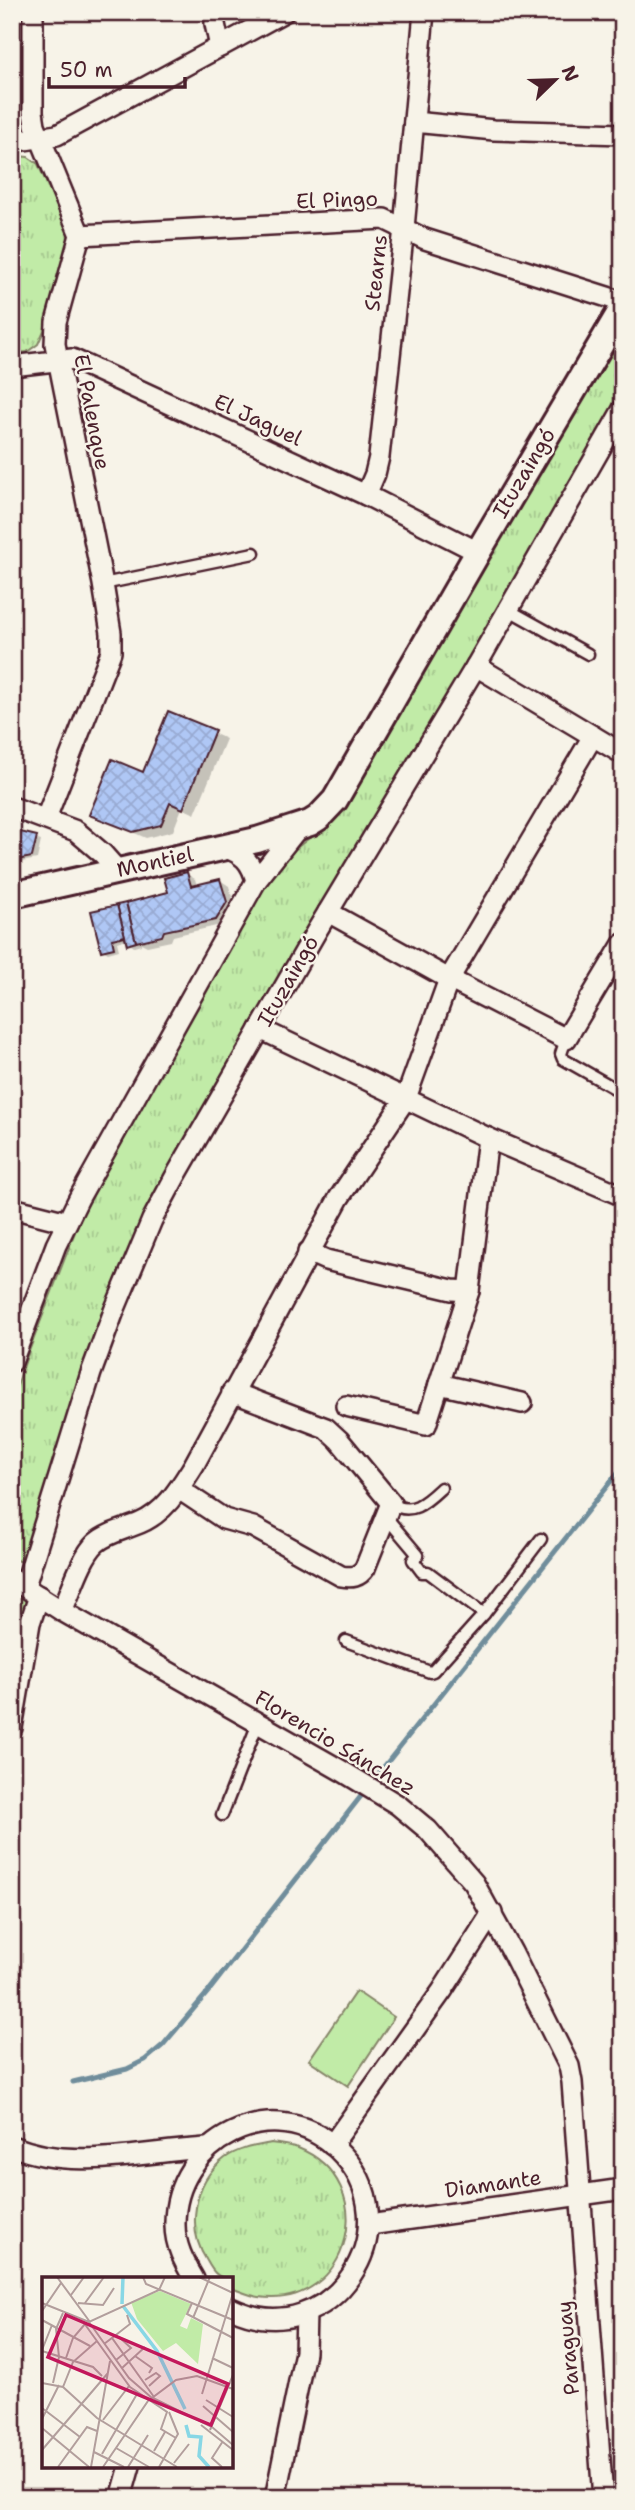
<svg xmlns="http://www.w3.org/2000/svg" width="635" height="2510" viewBox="0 0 635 2510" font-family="'Shantell Sans',sans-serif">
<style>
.grass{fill:url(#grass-tufts);stroke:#868569;stroke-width:2}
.pitch{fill:#c1eba7;stroke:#868569;stroke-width:2}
.shadow{fill:#0003}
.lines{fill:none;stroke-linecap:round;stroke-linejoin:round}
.stream{stroke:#6f8d9b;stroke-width:5}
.building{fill:url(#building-cross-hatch);stroke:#4a1f2b;stroke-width:2}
.service-casing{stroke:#4a1f2b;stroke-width:15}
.minor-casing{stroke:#4a1f2b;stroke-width:24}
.tertiary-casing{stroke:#4a1f2b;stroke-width:30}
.service{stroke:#f7f3e8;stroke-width:10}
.minor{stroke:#f7f3e8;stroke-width:19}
.tertiary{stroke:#f7f3e8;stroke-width:24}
.labels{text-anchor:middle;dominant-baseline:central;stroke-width:5;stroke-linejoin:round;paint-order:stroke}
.street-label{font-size:21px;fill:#4a1f2b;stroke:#f7f3e8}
.inset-river{fill:none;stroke:#88d7e5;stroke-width:3.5}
.inset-road{fill:none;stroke:#b29e9c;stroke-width:2}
.view{fill:#c2185b;fill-opacity:0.15;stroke:#c2185b;stroke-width:3.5}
.inset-edge{fill:none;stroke:#4a1f2b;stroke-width:3.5}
</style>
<defs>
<pattern id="grass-tufts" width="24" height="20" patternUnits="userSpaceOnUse" patternTransform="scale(1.75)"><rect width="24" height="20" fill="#c1eba7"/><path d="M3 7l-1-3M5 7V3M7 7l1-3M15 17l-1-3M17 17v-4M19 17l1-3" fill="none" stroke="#a7c990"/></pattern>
<pattern id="building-cross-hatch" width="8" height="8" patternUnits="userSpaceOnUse" patternTransform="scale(1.75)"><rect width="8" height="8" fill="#afc7f5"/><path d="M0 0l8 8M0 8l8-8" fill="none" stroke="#98aad2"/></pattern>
</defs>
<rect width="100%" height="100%" fill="#f7f3e8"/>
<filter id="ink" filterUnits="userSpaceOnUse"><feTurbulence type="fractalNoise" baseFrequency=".0143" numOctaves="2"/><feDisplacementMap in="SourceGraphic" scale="14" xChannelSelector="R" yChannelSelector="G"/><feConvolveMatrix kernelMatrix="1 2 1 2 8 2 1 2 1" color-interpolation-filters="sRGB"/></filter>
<g filter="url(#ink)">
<g class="grass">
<path d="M18,156L28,157L38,164L70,235L46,326L38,344L27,352L12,354V157Z"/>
<path d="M623,322V389L426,737L198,1121L23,1562L12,1559V1401L26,1359L80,1219L264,886L284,858L314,834Z"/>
<path d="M12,1585L27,1599L12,1682Z"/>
<path d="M271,2143C280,2144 290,2145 298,2148C383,2182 351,2310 259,2297C251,2296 242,2292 234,2289L231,2287V2279C218,2279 213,2272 207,2261C186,2229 193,2182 225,2158C239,2148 255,2146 271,2143Z"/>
</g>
<path class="pitch" d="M356,1991L394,2017L348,2086L309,2060Z"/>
<g class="shadow">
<path d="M169,713L226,739L195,814L182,808L173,831L146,838L91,814L144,774Z"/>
<path d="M12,832L41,841L37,859L12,864Z"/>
<path d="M187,874L195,879L197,886L220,880L229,886L235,908L225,924L173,936L171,941L147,946L141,943V945L134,947L129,943L127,939L117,942L119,950L108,953L102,950L93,913L170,893Z"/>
</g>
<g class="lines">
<g class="stream">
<path d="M371,1783L623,1466"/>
<path d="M73,2082L127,2069L145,2060L163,2045L208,1992L365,1791"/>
</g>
</g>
<g class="building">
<path d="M168,711L215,730L183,809L170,803L161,825L133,832L89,815L112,759L143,772Z"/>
<path d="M12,830L37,836L32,857L12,861Z"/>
<path d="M187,872L191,886L220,879L227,902L216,920L164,931L162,936L136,942L126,903L168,892L164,878Z"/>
<path d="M126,903L136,942L127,945L117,905Z"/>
<path d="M117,905L125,936L112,939L114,948L101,951L91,911Z"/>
</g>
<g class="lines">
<g class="service-casing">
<g id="service">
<path d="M103,584L254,553"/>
<path d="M509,610L588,654"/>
<path d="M566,1039L561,1054L563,1059L623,1093"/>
<path d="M391,1503C411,1517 426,1502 441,1488"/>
<path d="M386,1517L418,1555L413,1560L422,1572H428L484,1614"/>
<path d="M346,1641L430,1672L433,1671L484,1614L541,1539"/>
<path d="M222,1815L258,1723"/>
</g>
</g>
<g class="minor-casing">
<g id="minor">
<path d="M33,12V112L35,125L80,235L56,322L55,344L103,584L111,633V652L46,818"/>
<path d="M215,12V24L220,47"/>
<path d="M414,122L494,130L623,134"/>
<path d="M12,142L57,135L284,12"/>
<path d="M80,235L384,219L425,239L623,302"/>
<path d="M12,366L72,359L366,495L478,552"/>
<path d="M366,495L375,474L379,457L404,228L424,12"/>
<path d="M593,736L623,754"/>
<path d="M12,807L76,831L103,854L118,871"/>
<path d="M224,847C243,854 251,861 256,881"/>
<path d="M328,912L449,979L566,1039L623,944"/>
<path d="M260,1029L488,1138L623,1196"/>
<path d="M12,1208L67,1222"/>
<path d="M308,1252L326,1260L452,1290L469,1291"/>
<path d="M12,1362L56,1245L79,1198L256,881L298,828"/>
<path d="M439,1384L522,1403"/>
<path d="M346,1406L426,1425L469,1291L488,1138"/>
<path d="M179,1489L224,1519L253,1527L341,1576C352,1578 359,1577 365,1568L391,1503L339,1440L326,1428L232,1392"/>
<path d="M12,1579L62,1611L342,1771L398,1805L428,1830L474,1883L512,1952L569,2066L572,2082L603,2498"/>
<path d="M25,1586L91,1373L114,1311L152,1220L175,1177L316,932L476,666L623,409"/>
<path d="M62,1611C71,1592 81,1557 96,1543C107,1533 126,1529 140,1523C166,1512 180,1487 194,1465L339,1198L406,1098L449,979L593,736L476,666"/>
<path d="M12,1728L30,1623L39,1596"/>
<path d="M332,2145L442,1991L492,1913"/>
<path d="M12,2146C75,2172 142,2151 207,2148"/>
<path d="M369,2225L623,2189"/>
<path d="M194,2279C184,2262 175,2245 175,2225C174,2140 275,2089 337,2149C417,2225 331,2356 231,2308"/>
<path d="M121,2498L130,2466"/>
<path d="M275,2498L305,2352L306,2313"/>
</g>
</g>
<g class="tertiary-casing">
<path id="tertiary" d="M12,895L257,840L310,823L318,818L335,800L478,552L623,307"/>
</g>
<use href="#service" class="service"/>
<use href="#minor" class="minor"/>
<use href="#tertiary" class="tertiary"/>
</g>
</g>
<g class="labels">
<g class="street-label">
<text transform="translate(337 200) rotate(-2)">El Pingo</text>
<text transform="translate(376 273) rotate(-84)">Stearns</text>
<text transform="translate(92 412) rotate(79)">El Palenque</text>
<text transform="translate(258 420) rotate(25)">El Jaguel</text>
<text transform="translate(524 473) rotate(-59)">Ituzaingó</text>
<text transform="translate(155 862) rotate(-12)">Montiel</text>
<text transform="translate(288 981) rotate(-60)">Ituzaingó</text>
<text transform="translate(335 1743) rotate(31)">Florencio Sánchez</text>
<text transform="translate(493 2184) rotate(-8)">Diamante</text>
<text transform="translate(568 2348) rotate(-95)">Paraguay</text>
</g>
</g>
<g transform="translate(42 2277)">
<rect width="191" height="191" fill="#f7f3e8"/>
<path d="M118,14L149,27L138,49L145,52L149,41L161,47L156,87L134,66L121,74L95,42L89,25Z" fill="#c1eba7"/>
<path class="inset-river" d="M80,27L81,0M81,29L115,74L143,132M144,148L147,159L159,160L157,179L167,190"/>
<path class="inset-road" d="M15,0L48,45M101,0L104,7L191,43M157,0L191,16M29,18L42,0M0,26L47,45L117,13L123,0M36,26L61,28L72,11M43,26L62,0M150,26L145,37L191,61M0,34L19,6M151,41L168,0M0,43L48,69M47,45L87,101L110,121M42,46L88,110L125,135L119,152L134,161M70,61L88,47L85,38M62,67L70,61L112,120M0,73L10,48M0,74L51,90L60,99M93,79L110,91L107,96M24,81L31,61L43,47M170,81L191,91M74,83L89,71L77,60M80,91L103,70M103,103L114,96L118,99L107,109M0,106L21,110L55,141L135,190M11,106L17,80L14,52L21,36M21,110L31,85L55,64M160,117L191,16M111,121L170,150L191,168M164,123L191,140M161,129L191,155M0,131L38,160M0,142L17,108M61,143L87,109M159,148L191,173M0,151L47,190M168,153L191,98M74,171L107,190M0,173L66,96M112,174L123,155M52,175L82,190M60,177L95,117M132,186L147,167M16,190L45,150L55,154M49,190L68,84M61,190L106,124L134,103L155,99L191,112M86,190L106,158M117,190L136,157L127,135M180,190L170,181L181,164"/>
<path class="view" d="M24,38L186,107L169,148L6,80Z"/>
<rect width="191" height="191" class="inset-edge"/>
</g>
<rect width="635" height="2510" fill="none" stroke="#f7f3e8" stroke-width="42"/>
<rect x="21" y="21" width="593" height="2468" fill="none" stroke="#4a1f2b" stroke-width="2.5" filter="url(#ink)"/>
<g transform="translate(555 80) rotate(67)" stroke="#f7f3e8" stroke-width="5" paint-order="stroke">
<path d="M0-5L12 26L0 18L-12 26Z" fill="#4a1f2b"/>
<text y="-10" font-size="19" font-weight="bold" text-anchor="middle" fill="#4a1f2b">N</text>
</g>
<path d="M49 77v10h136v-10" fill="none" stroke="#4a1f2b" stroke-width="3.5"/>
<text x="60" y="77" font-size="21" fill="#4a1f2b" stroke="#f7f3e8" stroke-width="5" paint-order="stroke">50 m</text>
</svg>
